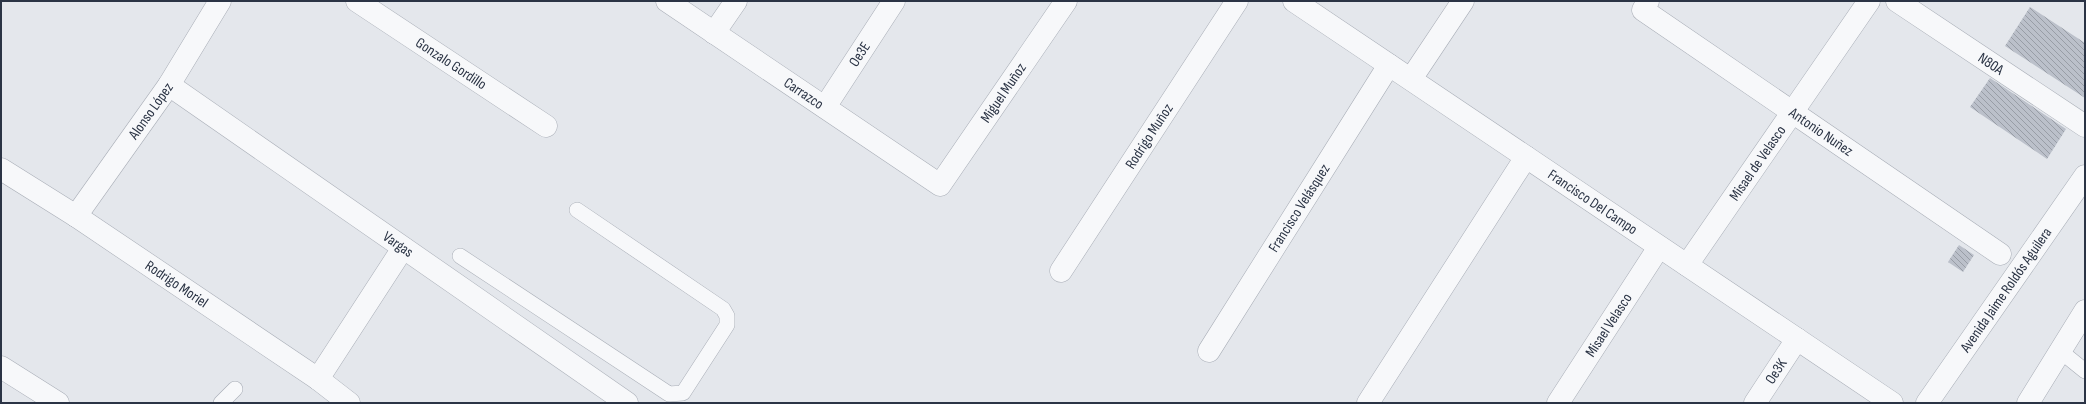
<svg xmlns="http://www.w3.org/2000/svg" width="2086" height="404" viewBox="0 0 2086 404" font-family="'Sofia Sans Condensed',sans-serif">
<style>
.building{fill:url(#building-back-hatch)}
.lines{fill:none;stroke-linecap:round;stroke-linejoin:round}
.service-casing{stroke:#a9aeb7;stroke-width:16}
.minor-casing{stroke:#a9aeb7;stroke-width:23}
.tertiary-casing{stroke:#a9aeb7;stroke-width:23}
.service{stroke:#f7f8fa;stroke-width:15}
.minor{stroke:#f7f8fa;stroke-width:22}
.tertiary{stroke:#f7f8fa;stroke-width:22}
.labels{text-anchor:middle;dominant-baseline:central;stroke-width:3.5;stroke-linejoin:round;paint-order:stroke}
.street-label{font-size:15px;fill:#2b3445;stroke:#f4f6f9}
</style>
<defs>
<pattern id="building-back-hatch" width="6" height="6" patternUnits="userSpaceOnUse"><rect width="6" height="6" fill="#bbc0ca"/><path d="M-1 5l2 2M0 0l6 6M5-1l2 2" fill="none" stroke="#989da6"/></pattern>
</defs>
<rect width="100%" height="100%" fill="#e4e7ec"/>
<g class="building">
<path d="M2030,7L2085,43V98L2005,46Z"/>
<path d="M1990,78L2066,129L2047,159L1970,107Z"/>
<path d="M1959,245L1974,255L1963,272L1948,262Z"/>
</g>
<g class="lines">
<g class="service-casing">
<g id="service">
<path d="M460,256L669,394L683,393L727,325V316L723,309L577,210"/>
<path d="M2059,350L2085,371"/>
<path d="M221,403L235,389"/>
</g>
</g>
<g class="minor-casing">
<g id="minor">
<path id="s1" d="M357,1L546,126"/>
<path id="s2" d="M667,1L940,185L1066,1"/>
<path id="s3" d="M1294,1L1892,403"/>
<path id="s4" d="M1648,1L1643,10L2000,254"/>
<path id="s5" d="M1897,1L2085,126"/>
<path d="M714,33L736,1"/>
<path d="M1411,79L1463,1"/>
<path id="s6" d="M169,85L627,403"/>
<path id="s7" d="M825,107L894,1"/>
<path id="s8" d="M1,169L76,216L318,379L349,403"/>
<path id="s9" d="M76,216L169,85L220,1"/>
<path id="s10" d="M1687,265L1869,1"/>
<path id="s11" d="M1061,271L1237,1"/>
<path id="s12" d="M1209,351L1389,65"/>
<path d="M1,367L58,403"/>
<path d="M318,379L403,248"/>
<path d="M1368,403L1526,157"/>
<path id="s13" d="M1558,403L1659,247"/>
<path id="s14" d="M1755,403L1797,339"/>
</g>
</g>
<g class="tertiary-casing">
<g id="tertiary">
<path id="s15" d="M1927,403L2085,176"/>
<path d="M2028,403L2085,311"/>
</g>
</g>
<use href="#service" class="service"/>
<use href="#minor" class="minor"/>
<use href="#tertiary" class="tertiary"/>
</g>
<g class="labels">
<g class="street-label">
<text stroke="none"><textPath href="#s7" startOffset="63">Oe3E</textPath></text>
<text stroke="none"><textPath href="#s5" startOffset="113">N80A</textPath></text>
<text stroke="none"><textPath href="#s1" startOffset="113">Gonzalo Gordillo</textPath></text>
<text stroke="none"><textPath href="#s2" startOffset="165">Carrazco</textPath></text>
<text stroke="none"><textPath href="#s2" startOffset="441">Miguel Muñoz</textPath></text>
<text stroke="none"><textPath href="#s9" startOffset="129">Alonso López</textPath></text>
<text stroke="none"><textPath href="#s4" startOffset="226">Antonio Nuñez</textPath></text>
<text stroke="none"><textPath href="#s11" startOffset="161">Rodrigo Muñoz</textPath></text>
<text stroke="none"><textPath href="#s10" startOffset="124">Misael de Velasco</textPath></text>
<text stroke="none"><textPath href="#s3" startOffset="360">Francisco Del Campo</textPath></text>
<text stroke="none"><textPath href="#s12" startOffset="169">Francisco Velásquez</textPath></text>
<text stroke="none"><textPath href="#s6" startOffset="279">Vargas</textPath></text>
<text stroke="none"><textPath href="#s8" startOffset="210">Rodrigo Moriel</textPath></text>
<text stroke="none"><textPath href="#s15" startOffset="138">Avenida Jaime Roldós Aguilera</textPath></text>
<text stroke="none"><textPath href="#s13" startOffset="93">Misael Velasco</textPath></text>
<text stroke="none"><textPath href="#s14" startOffset="38">Oe3K</textPath></text>
</g>
</g>
<rect width="2086" height="404" fill="none" stroke="#2b3445" stroke-width="4"/>
</svg>
